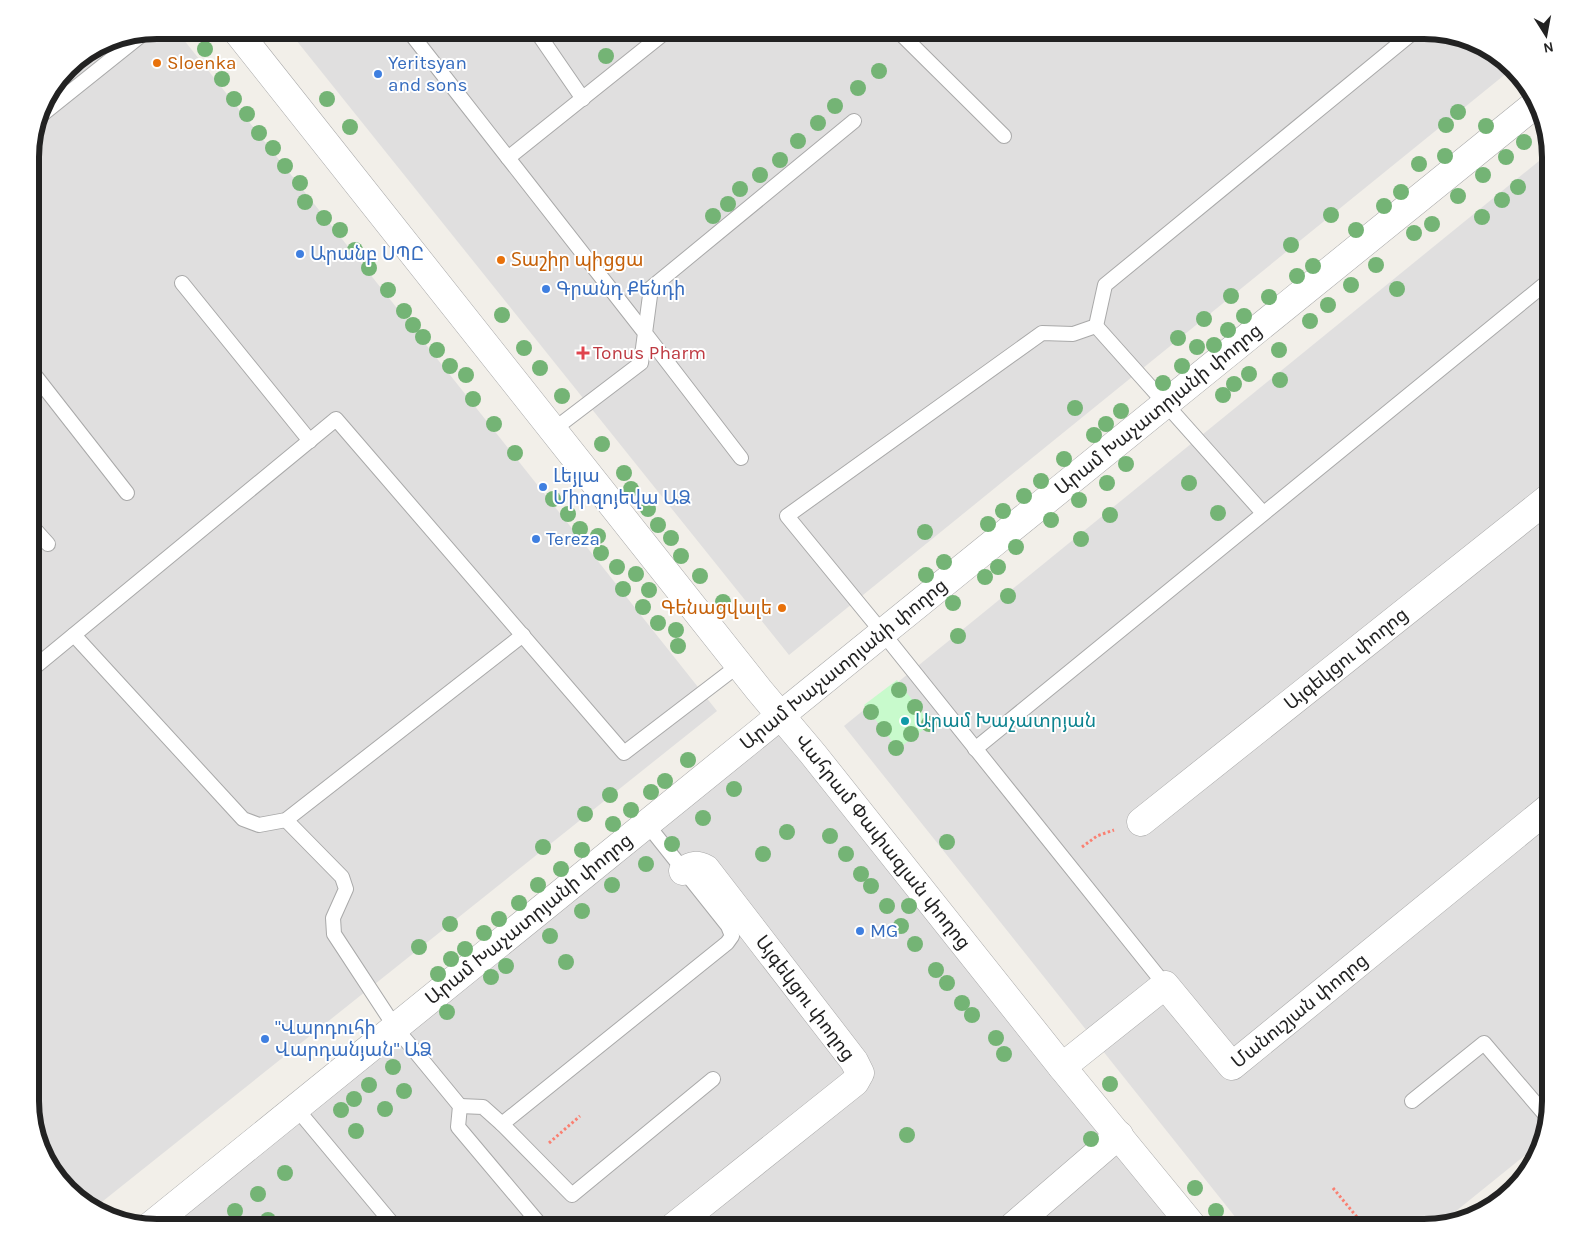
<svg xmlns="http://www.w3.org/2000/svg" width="1581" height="1258" viewBox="0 0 1581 1258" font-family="Karla,'Noto Sans Armenian',sans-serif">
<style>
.residential{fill:#e0dfdf}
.park{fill:#c8facc}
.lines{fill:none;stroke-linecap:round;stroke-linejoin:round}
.service-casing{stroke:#a9a9a9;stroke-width:16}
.minor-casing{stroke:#a9a9a9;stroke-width:29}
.tertiary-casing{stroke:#a9a9a9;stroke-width:29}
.path{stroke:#fa8072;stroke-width:3;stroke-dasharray:2.5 2.5;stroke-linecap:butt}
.service{stroke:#fff;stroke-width:14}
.minor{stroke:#fff;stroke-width:28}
.tertiary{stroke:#fff;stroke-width:28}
.tree{fill:#74b475}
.food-dot{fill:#e8710a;stroke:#fff;stroke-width:2}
.shop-dot{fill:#3f7fe0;stroke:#fff;stroke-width:2}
.health-dot{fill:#e0444e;stroke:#fff;stroke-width:2}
.culture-dot{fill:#0f9aa8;stroke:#fff;stroke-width:2}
.labels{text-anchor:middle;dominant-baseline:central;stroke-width:4;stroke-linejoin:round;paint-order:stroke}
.food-label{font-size:19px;fill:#c56008;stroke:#fff;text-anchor:start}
.shop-label{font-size:19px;fill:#366cbe;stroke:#fff;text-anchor:start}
.health-label{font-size:19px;fill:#be3a42;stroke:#fff;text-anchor:start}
.street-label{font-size:19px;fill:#222;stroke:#fff}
.culture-label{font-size:19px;fill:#0d838f;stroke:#fff;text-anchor:start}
.rim{fill:none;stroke:#222;stroke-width:6}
</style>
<rect width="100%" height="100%" fill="#f2efe9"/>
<g class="residential">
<path d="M157,30H176L717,711L93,1209L73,1197L43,1158L30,1109V148L43,101L73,62L109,40Z"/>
<path d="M288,30H1424L1465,37L1508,61L1513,68L789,655Z"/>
<path d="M1550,152L1551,1101L1545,1139L1440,1224L1424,1228H1244L844,726Z"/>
<path d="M780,715L1194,1228H157Z"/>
</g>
<path class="park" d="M897,680L931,724L898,749L864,705Z"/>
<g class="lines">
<g class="service-casing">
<g id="service">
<path d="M408,30L645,333L641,363L553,430"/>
<path d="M545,30L539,35L583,99"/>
<path d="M897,30L1004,136"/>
<path d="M39,117L144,33"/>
<path d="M508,158L668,30"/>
<path d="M182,283L310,441"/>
<path d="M1096,326L1263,513"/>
<path d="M30,369L127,493"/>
<path d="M741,458L645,333L651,288L854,121"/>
<path d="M30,524L48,544"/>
<path d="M74,635L243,819L259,825L286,820L523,635"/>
<path d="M30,671L336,419L624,753L739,665"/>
<path d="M975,749L1551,279"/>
<path d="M286,820L342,877L346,889L333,918L334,934L395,1027L460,1106L458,1127L543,1228"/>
<path d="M1165,985L882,632L787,516L1042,333L1073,334L1096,326L1105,285L1416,30"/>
<path d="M1412,1101L1484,1043L1548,1118"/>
<path d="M460,1106L483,1107L502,1124L572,1195L713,1079"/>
<path d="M296,1108L396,1228"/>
<path d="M502,1124L727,943L732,936L728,926L646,823"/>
</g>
</g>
<g class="minor-casing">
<g id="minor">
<path id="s1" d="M1141,822L1551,496"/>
<path id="s2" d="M1062,1067L1165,985L1232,1066L1551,806"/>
<path d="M672,1228L855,1082L860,1073L854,1061L706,869C697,864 692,865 683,871"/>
<path d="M1011,1228L1119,1135"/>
</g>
</g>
<g class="tertiary-casing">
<g id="tertiary">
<path id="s3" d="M236,30L759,690L813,754L1062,1067L1194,1228"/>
<path id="s4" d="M149,1227L1538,102"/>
</g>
</g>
<g class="path">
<path d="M1082,847L1097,836L1114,830"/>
<path d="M549,1143L580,1116"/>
<path d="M1333,1188L1366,1228"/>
</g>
<use href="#service" class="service"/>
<use href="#minor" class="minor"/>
<use href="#tertiary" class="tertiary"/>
</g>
<g class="tree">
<circle cx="205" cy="49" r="8"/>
<circle cx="606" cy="56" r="8"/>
<circle cx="879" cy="71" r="8"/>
<circle cx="222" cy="79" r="8"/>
<circle cx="858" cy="88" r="8"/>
<circle cx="234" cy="99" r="8"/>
<circle cx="327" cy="99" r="8"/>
<circle cx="835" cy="106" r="8"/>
<circle cx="1458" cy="112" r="8"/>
<circle cx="247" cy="114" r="8"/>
<circle cx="818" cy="123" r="8"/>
<circle cx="1446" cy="125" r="8"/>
<circle cx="1486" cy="126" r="8"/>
<circle cx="350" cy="127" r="8"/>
<circle cx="259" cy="133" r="8"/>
<circle cx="798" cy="141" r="8"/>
<circle cx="1524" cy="142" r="8"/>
<circle cx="273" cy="148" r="8"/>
<circle cx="1445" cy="156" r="8"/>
<circle cx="1506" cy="157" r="8"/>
<circle cx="780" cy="160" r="8"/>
<circle cx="1419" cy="164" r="8"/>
<circle cx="285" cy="166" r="8"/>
<circle cx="760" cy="175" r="8"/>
<circle cx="1483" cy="175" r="8"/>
<circle cx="300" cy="183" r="8"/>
<circle cx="1518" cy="187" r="8"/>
<circle cx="740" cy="189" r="8"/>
<circle cx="1401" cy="192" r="8"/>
<circle cx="1458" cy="196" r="8"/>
<circle cx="1502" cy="200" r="8"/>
<circle cx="305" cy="202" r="8"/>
<circle cx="728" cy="204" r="8"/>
<circle cx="1384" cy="206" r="8"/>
<circle cx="1331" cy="215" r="8"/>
<circle cx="713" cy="216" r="8"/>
<circle cx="1482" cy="217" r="8"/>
<circle cx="324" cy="218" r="8"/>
<circle cx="1432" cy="224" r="8"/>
<circle cx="340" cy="230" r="8"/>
<circle cx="1356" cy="230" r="8"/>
<circle cx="1414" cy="233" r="8"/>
<circle cx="1291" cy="245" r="8"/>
<circle cx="355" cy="250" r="8"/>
<circle cx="1376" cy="265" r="8"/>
<circle cx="1313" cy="266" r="8"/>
<circle cx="369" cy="268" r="8"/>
<circle cx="1297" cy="276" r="8"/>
<circle cx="1351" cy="285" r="8"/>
<circle cx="1397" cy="289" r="8"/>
<circle cx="388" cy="290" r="8"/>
<circle cx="1231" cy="296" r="8"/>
<circle cx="1269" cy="297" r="8"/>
<circle cx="1328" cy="305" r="8"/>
<circle cx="404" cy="311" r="8"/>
<circle cx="502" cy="315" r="8"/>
<circle cx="1244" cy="316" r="8"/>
<circle cx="1204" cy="319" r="8"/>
<circle cx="1310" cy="321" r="8"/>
<circle cx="413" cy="325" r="8"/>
<circle cx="1228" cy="330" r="8"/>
<circle cx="423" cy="337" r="8"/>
<circle cx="1178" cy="338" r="8"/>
<circle cx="1214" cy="345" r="8"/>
<circle cx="1197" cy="347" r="8"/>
<circle cx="524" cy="348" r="8"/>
<circle cx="437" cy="350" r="8"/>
<circle cx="1279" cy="350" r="8"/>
<circle cx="450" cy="366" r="8"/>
<circle cx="1182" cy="366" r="8"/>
<circle cx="540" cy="368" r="8"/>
<circle cx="1249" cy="374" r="8"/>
<circle cx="466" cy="375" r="8"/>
<circle cx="1280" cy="380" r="8"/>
<circle cx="1163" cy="383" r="8"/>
<circle cx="1234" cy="384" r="8"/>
<circle cx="1223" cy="395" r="8"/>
<circle cx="562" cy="396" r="8"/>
<circle cx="473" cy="399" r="8"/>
<circle cx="1075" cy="408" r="8"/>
<circle cx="1121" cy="411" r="8"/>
<circle cx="494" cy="424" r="8"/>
<circle cx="1106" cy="424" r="8"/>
<circle cx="1094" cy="435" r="8"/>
<circle cx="602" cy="444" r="8"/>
<circle cx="515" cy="453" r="8"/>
<circle cx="1064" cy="459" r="8"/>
<circle cx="1126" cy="464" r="8"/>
<circle cx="624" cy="473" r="8"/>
<circle cx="1041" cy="481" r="8"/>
<circle cx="1107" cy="483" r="8"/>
<circle cx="1189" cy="483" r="8"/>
<circle cx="631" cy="489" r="8"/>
<circle cx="1024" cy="496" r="8"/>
<circle cx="553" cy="499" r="8"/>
<circle cx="1079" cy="500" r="8"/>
<circle cx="648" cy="509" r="8"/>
<circle cx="1003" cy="511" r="8"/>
<circle cx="1218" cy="513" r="8"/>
<circle cx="568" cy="514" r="8"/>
<circle cx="1110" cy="515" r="8"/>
<circle cx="1051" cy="520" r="8"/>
<circle cx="988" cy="524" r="8"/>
<circle cx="658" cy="525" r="8"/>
<circle cx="580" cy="529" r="8"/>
<circle cx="925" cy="532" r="8"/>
<circle cx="598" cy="536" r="8"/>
<circle cx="671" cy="538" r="8"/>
<circle cx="1081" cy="539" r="8"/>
<circle cx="1016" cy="547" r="8"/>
<circle cx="601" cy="553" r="8"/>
<circle cx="681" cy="556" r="8"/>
<circle cx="944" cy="562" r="8"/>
<circle cx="617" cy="567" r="8"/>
<circle cx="998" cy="567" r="8"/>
<circle cx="636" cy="574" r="8"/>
<circle cx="926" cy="575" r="8"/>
<circle cx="700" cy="576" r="8"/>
<circle cx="985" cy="577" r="8"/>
<circle cx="623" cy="589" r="8"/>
<circle cx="649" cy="590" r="8"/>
<circle cx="1008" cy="596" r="8"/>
<circle cx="723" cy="602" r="8"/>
<circle cx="953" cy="603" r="8"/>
<circle cx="643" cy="607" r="8"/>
<circle cx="658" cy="623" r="8"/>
<circle cx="676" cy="630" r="8"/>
<circle cx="958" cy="636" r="8"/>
<circle cx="678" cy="646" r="8"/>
<circle cx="899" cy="690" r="8"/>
<circle cx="915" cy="707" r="8"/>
<circle cx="871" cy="712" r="8"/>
<circle cx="929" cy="724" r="8"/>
<circle cx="884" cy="729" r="8"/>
<circle cx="911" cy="734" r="8"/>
<circle cx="896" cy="748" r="8"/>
<circle cx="688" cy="760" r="8"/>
<circle cx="665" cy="781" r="8"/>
<circle cx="734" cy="789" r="8"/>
<circle cx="651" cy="792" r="8"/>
<circle cx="610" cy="795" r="8"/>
<circle cx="631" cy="810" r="8"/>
<circle cx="585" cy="814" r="8"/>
<circle cx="703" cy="818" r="8"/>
<circle cx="613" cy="824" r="8"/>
<circle cx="787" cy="832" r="8"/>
<circle cx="830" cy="836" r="8"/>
<circle cx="947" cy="842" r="8"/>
<circle cx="672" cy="844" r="8"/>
<circle cx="543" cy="847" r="8"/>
<circle cx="582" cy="850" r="8"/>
<circle cx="763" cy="854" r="8"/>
<circle cx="846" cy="854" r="8"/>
<circle cx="646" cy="864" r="8"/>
<circle cx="561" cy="869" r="8"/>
<circle cx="861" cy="874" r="8"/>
<circle cx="538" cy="885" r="8"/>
<circle cx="612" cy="885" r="8"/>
<circle cx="871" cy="886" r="8"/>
<circle cx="519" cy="903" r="8"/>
<circle cx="887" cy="906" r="8"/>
<circle cx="909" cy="906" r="8"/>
<circle cx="582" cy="911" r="8"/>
<circle cx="499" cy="919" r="8"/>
<circle cx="450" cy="924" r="8"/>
<circle cx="901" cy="926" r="8"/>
<circle cx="484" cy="933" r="8"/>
<circle cx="550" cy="936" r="8"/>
<circle cx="915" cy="944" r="8"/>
<circle cx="419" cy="947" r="8"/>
<circle cx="465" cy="949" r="8"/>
<circle cx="451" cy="959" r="8"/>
<circle cx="566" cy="962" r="8"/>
<circle cx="506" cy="966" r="8"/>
<circle cx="936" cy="970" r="8"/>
<circle cx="438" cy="974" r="8"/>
<circle cx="491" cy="977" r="8"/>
<circle cx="947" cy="983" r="8"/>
<circle cx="962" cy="1003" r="8"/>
<circle cx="447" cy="1012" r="8"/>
<circle cx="972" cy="1015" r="8"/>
<circle cx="996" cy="1038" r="8"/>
<circle cx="1004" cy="1054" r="8"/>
<circle cx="393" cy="1067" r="8"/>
<circle cx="1110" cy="1084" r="8"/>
<circle cx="369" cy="1085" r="8"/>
<circle cx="404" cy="1091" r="8"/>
<circle cx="354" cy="1099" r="8"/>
<circle cx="385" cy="1109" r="8"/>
<circle cx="341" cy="1110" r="8"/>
<circle cx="356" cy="1131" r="8"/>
<circle cx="907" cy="1135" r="8"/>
<circle cx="1091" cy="1139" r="8"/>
<circle cx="285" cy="1173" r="8"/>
<circle cx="1195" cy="1188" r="8"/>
<circle cx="258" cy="1194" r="8"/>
<circle cx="235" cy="1211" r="8"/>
<circle cx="1216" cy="1211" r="8"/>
<circle cx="268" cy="1220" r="8"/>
</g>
<g class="food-dot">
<circle cx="157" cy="63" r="5"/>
<circle cx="501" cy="260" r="5"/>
<circle cx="782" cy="608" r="5"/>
</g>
<g class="shop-dot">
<circle cx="378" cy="74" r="5"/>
<circle cx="300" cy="254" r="5"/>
<circle cx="546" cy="289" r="5"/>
<circle cx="543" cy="487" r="5"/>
<circle cx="536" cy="539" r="5"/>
<circle cx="860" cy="931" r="5"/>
<circle cx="265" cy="1039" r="5"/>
</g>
<path class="health-dot" d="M580.5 345.5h5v5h5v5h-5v5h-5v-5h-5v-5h5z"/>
<circle class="culture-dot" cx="905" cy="721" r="5"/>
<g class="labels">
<g class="food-label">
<text x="167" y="63">Sloenka</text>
<text x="511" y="260">Տաշիր պիցցա</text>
<text x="772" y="608" text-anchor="end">Գենացվալե</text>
</g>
<g class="shop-label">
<text x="388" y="63">Yeritsyan<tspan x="388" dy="22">and sons</tspan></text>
<text x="310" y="254">Արանբ ՍՊԸ</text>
<text x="556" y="289">Գրանդ Քենդի</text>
<text x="553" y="476">Լեյլա<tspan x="553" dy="22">Միրզոյեվա ԱՁ</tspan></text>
<text x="546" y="539">Tereza</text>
<text x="870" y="931">MG</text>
<text x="275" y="1028">"Վարդուհի<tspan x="275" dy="22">Վարդանյան" ԱՁ</tspan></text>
</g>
<g class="health-label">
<text x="593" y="353">Tonus Pharm</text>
</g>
<g class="street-label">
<text stroke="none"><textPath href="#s4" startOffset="1299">Արամ Խաչատրյանի փողոց</textPath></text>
<text stroke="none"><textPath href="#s1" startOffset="262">Այգեկցու փողոց</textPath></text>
<text stroke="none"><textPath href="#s4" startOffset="894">Արամ Խաչատրյանի փողոց</textPath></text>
<text stroke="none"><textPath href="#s3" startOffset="1038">Վահրամ Փափազյան փողոց</textPath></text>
<text stroke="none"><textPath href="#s4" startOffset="489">Արամ Խաչատրյանի փողոց</textPath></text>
<text transform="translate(805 998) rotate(53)">Այգեկցու փողոց</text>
<text stroke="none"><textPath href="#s2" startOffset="324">Մանուշյան փողոց</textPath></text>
</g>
<g class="culture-label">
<text x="915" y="721">Արամ Խաչատրյան</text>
</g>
</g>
<path d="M0 0H1581V1258H0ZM157 39H1424A118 118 0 0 1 1542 157V1101A118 118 0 0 1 1424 1219H157A118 118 0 0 1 39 1101V157A118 118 0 0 1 157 39Z" fill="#fff" fill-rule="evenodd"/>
<path class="rim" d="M157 39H1424A118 118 0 0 1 1542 157V1101A118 118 0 0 1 1424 1219H157A118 118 0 0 1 39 1101V157A118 118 0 0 1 157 39Z"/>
<g transform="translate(1546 35) rotate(169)" stroke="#ffffff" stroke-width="4" paint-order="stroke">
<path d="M0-4L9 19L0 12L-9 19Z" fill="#222222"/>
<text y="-8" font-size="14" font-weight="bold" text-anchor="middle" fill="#222222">N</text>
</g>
</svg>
